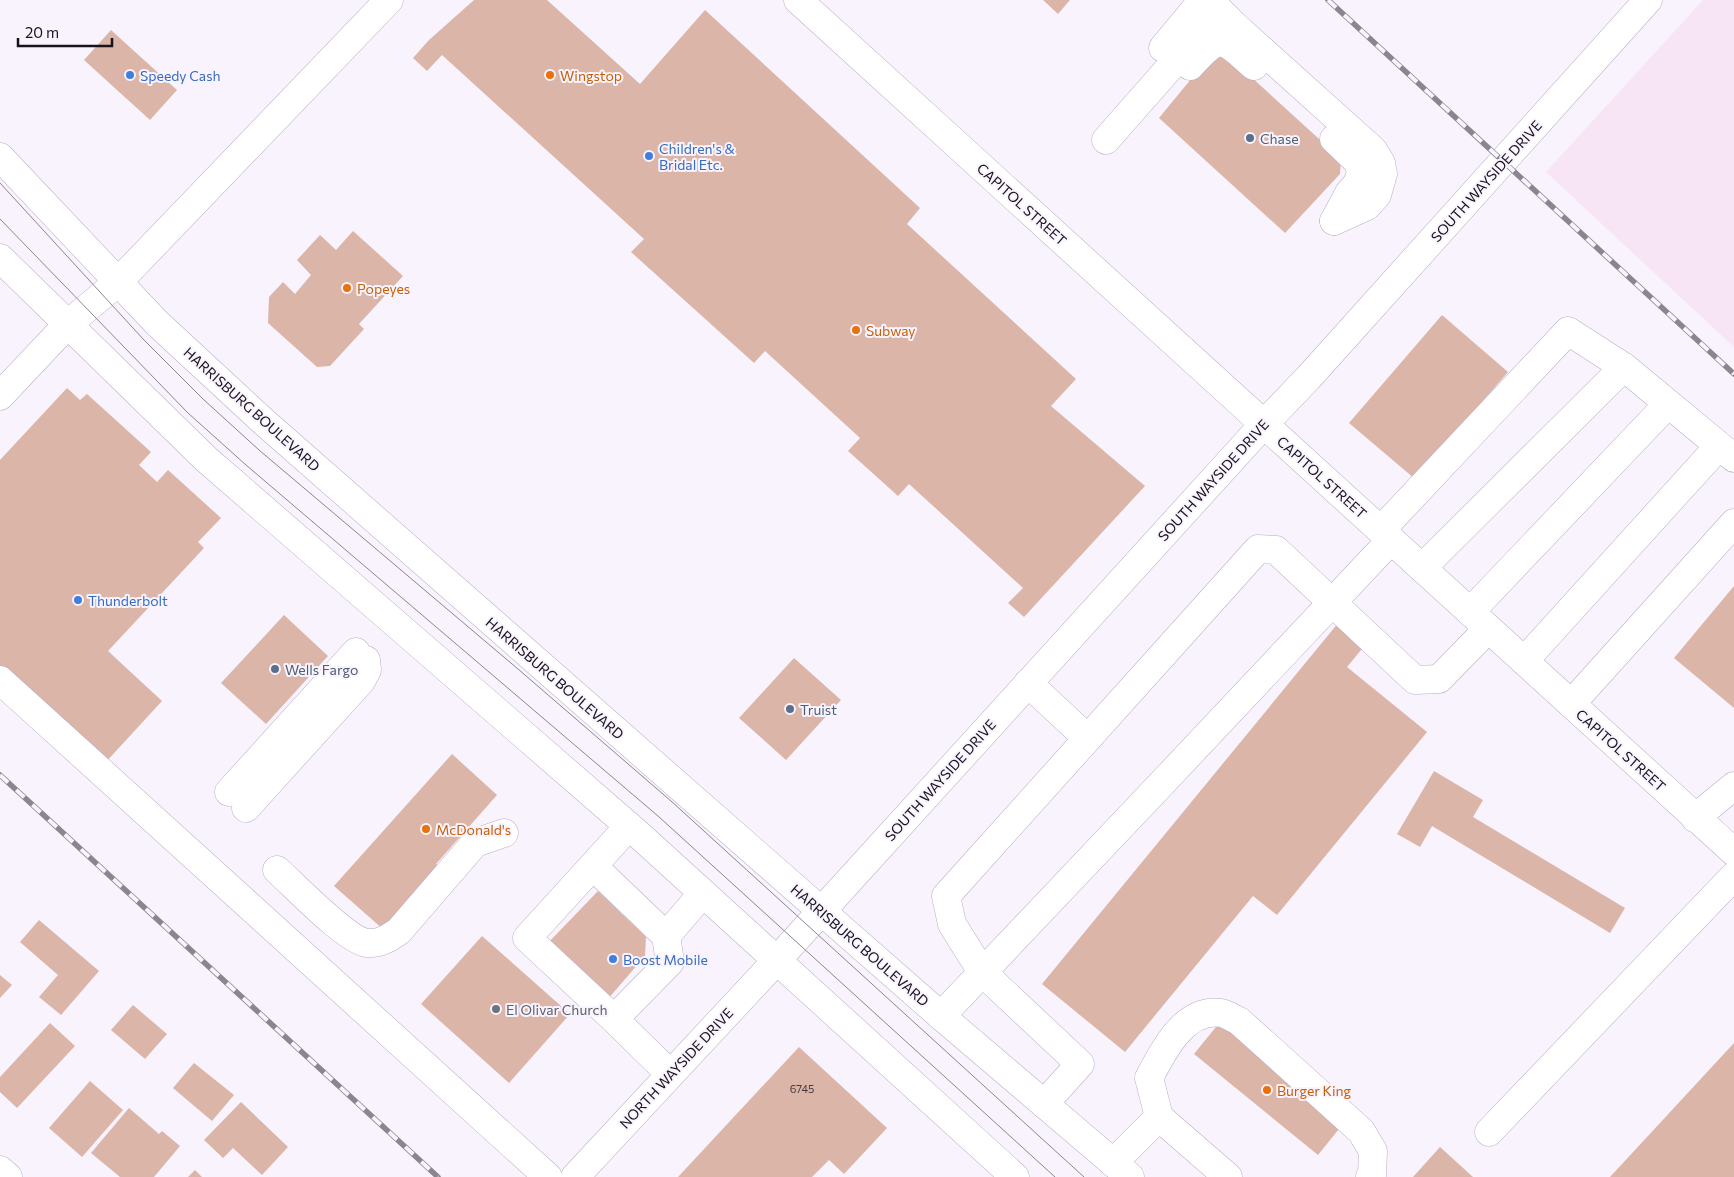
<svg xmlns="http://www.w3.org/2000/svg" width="1734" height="1177" viewBox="0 0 1734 1177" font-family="Commissioner,sans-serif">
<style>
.industrial{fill:#f7e5f6}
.building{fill:#dcb5a9}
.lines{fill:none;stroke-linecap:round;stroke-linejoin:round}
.minor-casing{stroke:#bbacc6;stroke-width:29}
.major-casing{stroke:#bbacc6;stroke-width:29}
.minor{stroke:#fff;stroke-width:28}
.major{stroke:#fff;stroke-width:28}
.tram{stroke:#8a858f;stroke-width:1}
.rail-casing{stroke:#8a858f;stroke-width:5.5}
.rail{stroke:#f9f3fe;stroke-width:4;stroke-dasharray:11;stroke-linecap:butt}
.shop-dot{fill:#3f7fe0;stroke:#f9f3fe;stroke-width:2}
.food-dot{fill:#e8710a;stroke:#f9f3fe;stroke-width:2}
.service-dot{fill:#5c6f8a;stroke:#f9f3fe;stroke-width:2}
.worship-dot{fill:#6b7280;stroke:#f9f3fe;stroke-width:2}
.labels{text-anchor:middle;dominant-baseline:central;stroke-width:4;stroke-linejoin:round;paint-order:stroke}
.number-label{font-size:11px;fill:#483b3e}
.shop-label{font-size:14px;fill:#366cbe;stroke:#f9f3fe;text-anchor:start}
.food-label{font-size:14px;fill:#c56008;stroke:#f9f3fe;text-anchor:start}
.service-label{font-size:14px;fill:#4e5e75;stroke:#f9f3fe;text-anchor:start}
.street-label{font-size:14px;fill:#17121b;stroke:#f9f3fe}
.worship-label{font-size:14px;fill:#5b616d;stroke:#f9f3fe;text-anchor:start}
</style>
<rect width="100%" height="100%" fill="#f9f3fe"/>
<path class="industrial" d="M1703,0H1734V347L1546,172Z"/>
<g class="building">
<path d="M474,0H547L640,84L705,10L920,208L907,224L1076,379L1051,406L1145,486L1024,617L1008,603L1023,588L909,484L898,496L848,451L860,438L765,351L754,363L631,252L644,239L442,55L427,71L413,58L429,40Z"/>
<path d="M1043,0H1070L1058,14Z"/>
<path d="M111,30L177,90L150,120L84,60Z"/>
<path d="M1227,55L1341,159L1340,174L1285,233L1159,118L1210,56Z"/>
<path d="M353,231L403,276L359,324L364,329L330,366L317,367L268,323L269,297L283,282L295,294L311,275L297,260L320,235L336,250Z"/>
<path d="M1442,315L1508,372L1415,479L1349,423Z"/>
<path d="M67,388L80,400L87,394L151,452L139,465L157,482L168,470L221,518L198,542L204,548L108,651L162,701L105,763L0,666V460Z"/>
<path d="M1734,586V708L1674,658Z"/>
<path d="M284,615L328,656L266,724L221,683Z"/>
<path d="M1339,622L1366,644L1347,667L1427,732L1277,915L1253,896L1125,1052L1042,984Z"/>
<path d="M794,658L841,700L786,760L739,718Z"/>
<path d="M452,754L497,795L436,864L440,868L384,930L334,886Z"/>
<path d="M1434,771L1483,800L1473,817L1625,908L1610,933L1432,826L1420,847L1397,834Z"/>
<path d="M598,891L646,937L645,956L607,1000L547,944Z"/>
<path d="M39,920L99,971L61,1015L39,997L58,975L20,942Z"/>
<path d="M482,936L570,1014L509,1083L421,1004Z"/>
<path d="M0,975L12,985L0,998Z"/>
<path d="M133,1005L167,1034L145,1059L111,1030Z"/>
<path d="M1220,1022L1343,1124L1318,1155L1194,1054Z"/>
<path d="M50,1023L75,1046L17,1108L0,1092V1077Z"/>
<path d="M1734,1043V1177H1610Z"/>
<path d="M799,1047L887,1128L844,1174L829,1160L812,1177H678Z"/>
<path d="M194,1063L234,1095L212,1121L173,1088Z"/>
<path d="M90,1081L123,1110L82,1157L49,1128Z"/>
<path d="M241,1102L288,1147L262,1175L233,1148L223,1158L204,1140Z"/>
<path d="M129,1108L159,1134L162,1131L180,1146L154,1177H120L91,1153Z"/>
<path d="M1440,1147L1473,1177H1413Z"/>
<path d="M195,1170L202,1177H188Z"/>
</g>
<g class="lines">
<g class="minor-casing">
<g id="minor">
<path d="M798,0L1734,852"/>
<path d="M1163,48L1197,7L1207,3L1218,9L1235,26"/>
<path d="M1190,66C1221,32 1222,38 1254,66"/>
<path d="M1334,139L1359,163L1361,173L1357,184L1349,193L1334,221"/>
<path d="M1106,140L1201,32C1214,21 1219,19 1235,26L1373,150L1381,163L1383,174L1377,195L1367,206L1334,221"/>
<path d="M1381,530L1568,331L1624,367L1734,458"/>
<path d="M1422,568L1624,367"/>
<path d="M1470,612L1668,404"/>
<path d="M1524,661L1719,446"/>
<path d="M0,680L548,1177"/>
<path d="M1028,683L1087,738"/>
<path d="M1571,704L1734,523"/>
<path d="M229,792L356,652"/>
<path d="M246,808L361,681L367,670L366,660"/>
<path d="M1695,818L1734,786"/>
<path d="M593,866L666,936"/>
<path d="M277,870C295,886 346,940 367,943C380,944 389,938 399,931L475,843L504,833"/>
<path d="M941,1016L1164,781L1391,540"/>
<path d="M614,1019L527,938L629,826"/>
<path d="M670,1074L614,1019L670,962L666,936L703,893"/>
<path d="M1044,1104L1080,1064L982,972L952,924L946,896L1258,549L1276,550L1415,680L1439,679L1488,629"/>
<path d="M1159,1117L1149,1078C1163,1051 1184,1008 1221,1013C1227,1014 1234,1019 1239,1021L1361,1131L1373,1151L1372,1175L1370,1177"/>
<path d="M1489,1132L1734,876"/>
<path d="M1113,1163L1159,1117L1228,1177"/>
<path d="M0,1170L8,1177"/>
</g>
</g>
<g class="major-casing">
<g id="major">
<path d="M0,157L157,323L264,422L941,1016L1130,1177"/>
<path d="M0,258L206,459L638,834L1015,1177"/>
<path d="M0,396L67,325L118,282L389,0"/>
<path d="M575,1177L777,960L1264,424L1309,377L1648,0"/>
</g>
</g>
<use href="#minor" class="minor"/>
<use href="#major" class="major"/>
<g class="tram">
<path d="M0,183L144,340L203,399L259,450L518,669L671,801L1084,1177"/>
<path d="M0,219L188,413L246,465L658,816L1055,1177"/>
</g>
<g class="rail-casing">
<g id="rail">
<path d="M1328,0L1734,374"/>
<path d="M0,775L438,1177"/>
</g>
</g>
<use href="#rail" class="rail"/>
</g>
<g class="shop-dot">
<circle cx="130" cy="75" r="5"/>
<circle cx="649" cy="156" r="5"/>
<circle cx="78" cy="600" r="5"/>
<circle cx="613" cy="959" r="5"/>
</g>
<g class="food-dot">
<circle cx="550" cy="75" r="5"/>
<circle cx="347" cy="288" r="5"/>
<circle cx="856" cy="330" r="5"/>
<circle cx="426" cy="829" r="5"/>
<circle cx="1267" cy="1090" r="5"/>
</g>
<g class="service-dot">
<circle cx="1250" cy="138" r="5"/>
<circle cx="275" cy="669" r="5"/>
<circle cx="790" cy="709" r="5"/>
</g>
<circle class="worship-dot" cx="496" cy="1009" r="5"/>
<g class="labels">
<g class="number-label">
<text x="802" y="1088">6745</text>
</g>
<g class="shop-label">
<text x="140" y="75">Speedy Cash</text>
<text x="659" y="148">Children's &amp;<tspan x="659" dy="16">Bridal Etc.</tspan></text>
<text x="88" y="600">Thunderbolt</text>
<text x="623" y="959">Boost Mobile</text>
</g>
<g class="food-label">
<text x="560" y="75">Wingstop</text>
<text x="357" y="288">Popeyes</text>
<text x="866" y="330">Subway</text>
<text x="436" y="829">McDonald's</text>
<text x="1277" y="1090">Burger King</text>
</g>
<g class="service-label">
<text x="1260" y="138">Chase</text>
<text x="285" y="669">Wells Fargo</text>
<text x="800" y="709">Truist</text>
</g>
<g class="street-label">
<text transform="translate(1486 181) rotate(-48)">SOUTH WAYSIDE DRIVE</text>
<text transform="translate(1022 204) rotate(42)">CAPITOL STREET</text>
<text transform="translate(252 409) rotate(42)">HARRISBURG BOULEVARD</text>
<text transform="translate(1322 477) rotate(42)">CAPITOL STREET</text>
<text transform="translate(1213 480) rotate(-48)">SOUTH WAYSIDE DRIVE</text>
<text transform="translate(555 678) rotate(41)">HARRISBURG BOULEVARD</text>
<text transform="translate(1621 750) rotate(42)">CAPITOL STREET</text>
<text transform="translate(940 780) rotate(-48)">SOUTH WAYSIDE DRIVE</text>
<text transform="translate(860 945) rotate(41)">HARRISBURG BOULEVARD</text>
<text transform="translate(676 1068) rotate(-47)">NORTH WAYSIDE DRIVE</text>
</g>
<g class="worship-label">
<text x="506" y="1009">El Olivar Church</text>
</g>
</g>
<path d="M18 38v8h94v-8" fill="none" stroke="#17121b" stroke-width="2.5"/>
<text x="25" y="38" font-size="15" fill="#17121b" stroke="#f9f3fe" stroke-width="4" paint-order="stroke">20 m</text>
</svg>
